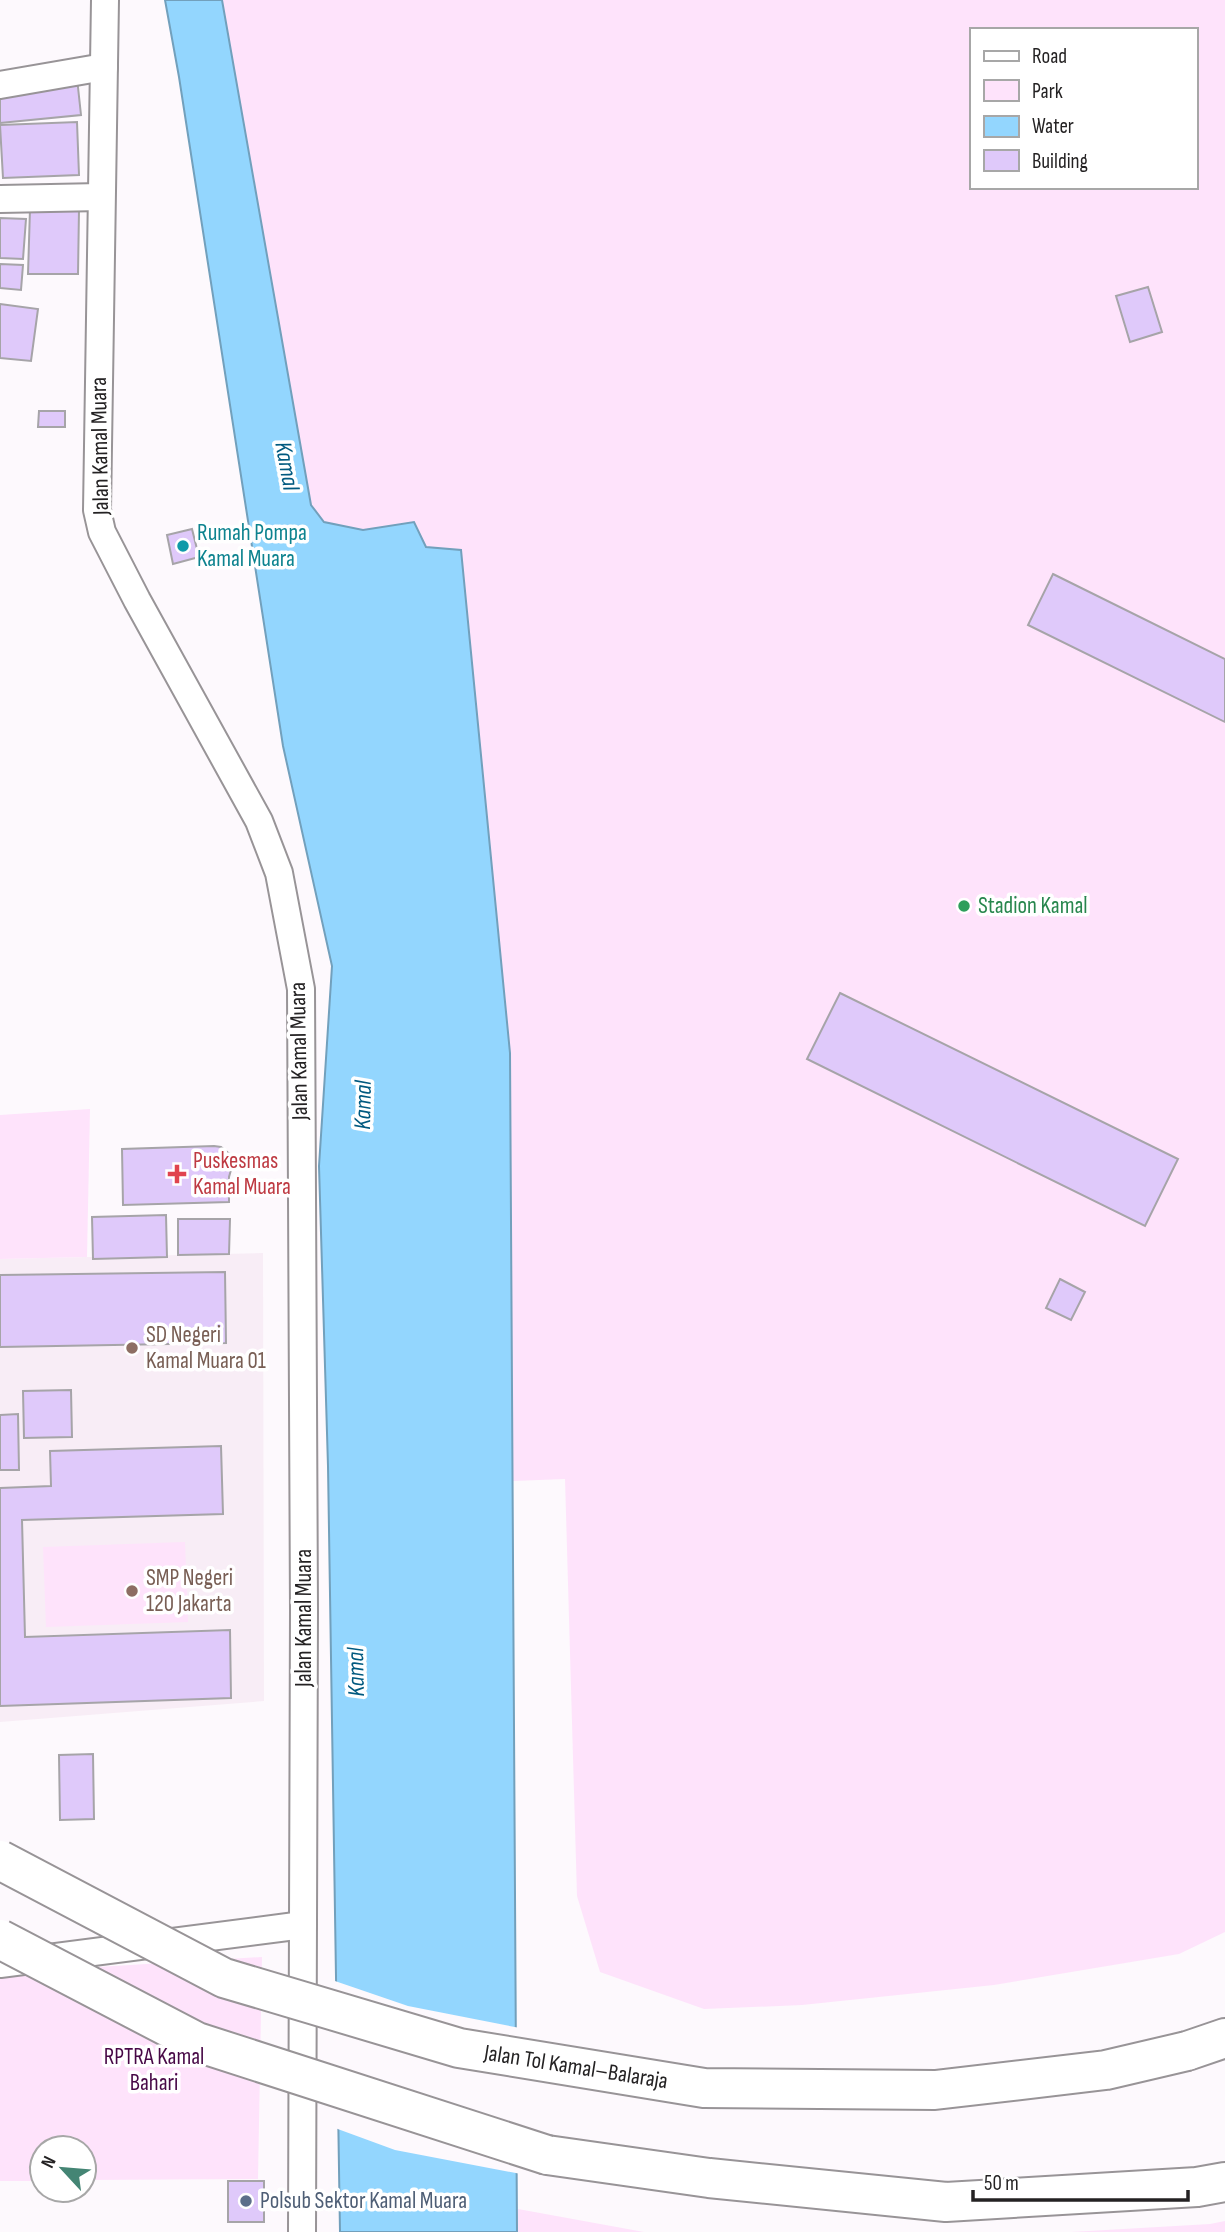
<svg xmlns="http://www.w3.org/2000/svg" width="1225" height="2232" viewBox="0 0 1225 2232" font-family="'Sofia Sans Condensed',sans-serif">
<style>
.built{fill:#f8edf6}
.green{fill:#fee3fb;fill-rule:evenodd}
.water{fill:#93d6fe;stroke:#72a0bc;stroke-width:2}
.pier{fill:#fdf9fd}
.building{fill:#dfc9fa;stroke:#a6a4a8;stroke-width:2}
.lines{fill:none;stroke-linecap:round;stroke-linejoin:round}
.minor-casing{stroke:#989497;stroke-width:30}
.motorway-casing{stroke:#989497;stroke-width:42}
.minor{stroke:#fff;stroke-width:26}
.motorway{stroke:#fff;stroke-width:38}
.motorway-bridge-casing{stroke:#989497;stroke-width:42;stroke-linecap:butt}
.motorway-bridge{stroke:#fff;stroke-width:38}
.culture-dot{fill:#0f9aa8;stroke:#fff;stroke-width:2.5}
.leisure-dot{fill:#2e9e5b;stroke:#fff;stroke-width:2.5}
.health-dot{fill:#e0444e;stroke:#fff;stroke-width:2.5}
.education-dot{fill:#8d6e63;stroke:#fff;stroke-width:2.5}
.service-dot{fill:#5c6f8a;stroke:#fff;stroke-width:2.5}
.labels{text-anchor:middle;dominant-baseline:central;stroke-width:7;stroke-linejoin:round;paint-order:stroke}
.street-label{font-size:23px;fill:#242223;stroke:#fff}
.culture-label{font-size:23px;fill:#0d838f;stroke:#fff;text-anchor:start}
.leisure-label{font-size:23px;fill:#27864d;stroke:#fff;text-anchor:start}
.health-label{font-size:23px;fill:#be3a42;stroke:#fff;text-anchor:start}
.education-label{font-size:23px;fill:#785e54;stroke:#fff;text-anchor:start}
.park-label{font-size:23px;fill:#470846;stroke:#fff}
.service-label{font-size:23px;fill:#4e5e75;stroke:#fff;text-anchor:start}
.water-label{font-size:24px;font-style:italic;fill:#00597f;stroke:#fff}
</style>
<rect width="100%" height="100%" fill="#fdf9fd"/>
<path class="built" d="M263,1253L264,1701L0,1722V1259Z"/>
<g class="green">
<path d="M222,0H1225V1932L1179,1954L994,1985L802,2005L704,2009L600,1972L577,1896L565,1479L513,1481L510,1053L460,550L425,547L414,522L363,530L324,522L311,505ZM971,30H1195V187H971Z"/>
<path d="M90,1109L87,1257L0,1259V1115Z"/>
<path d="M185,1542L188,1622L46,1627L43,1547Z"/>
<path d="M262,1957L258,2179L84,2180V2148H42V2181H0V1973Z"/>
<path d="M518,2209L644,2232H517Z"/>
<path d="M1225,2221V2232H1071L1210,2224Z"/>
</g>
<path class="water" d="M165,0H222L311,505L324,522L363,530L414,522L426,547L461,550L510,1053L517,2232H340L328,1466L319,1166L332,966L283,746L179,77Z"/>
<path class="pier" d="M332,1980L408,2006L520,2028L521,2174L395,2150L335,2128Z"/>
<g class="building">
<path d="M77,78L81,115L0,123V86Z"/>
<path d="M77,122L79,175L3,178L0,125Z"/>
<path d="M30,209L79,210L78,274H28Z"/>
<path d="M0,218L26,219L23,259L0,258Z"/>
<path d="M0,264L23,265L21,290L0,288Z"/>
<path d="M1148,287L1162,332L1130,342L1116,296Z"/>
<path d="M0,304L38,309L31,361L0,358Z"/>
<path d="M39,411H65V427H38Z"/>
<path d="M192,529L199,557L173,564L167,535Z"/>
<path d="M1053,574L1225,659V722L1028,625Z"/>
<path d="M840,993L1178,1159L1145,1226L807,1059Z"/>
<path d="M214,1146L221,1147L232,1156L233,1163L229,1177V1202L123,1205L122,1149Z"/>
<path d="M166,1215L167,1257L93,1259L92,1217Z"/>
<path d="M178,1219H230L229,1254L178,1255Z"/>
<path d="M225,1272L226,1343L0,1347V1275Z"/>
<path d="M1060,1279L1085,1292L1071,1320L1046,1308Z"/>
<path d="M71,1390L72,1437L24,1438L23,1391Z"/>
<path d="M18,1414L19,1470H0V1415Z"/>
<path d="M221,1446L223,1514L22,1520L25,1637L230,1630L231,1698L0,1706V1488L51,1486L50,1451Z"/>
<path d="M93,1754L94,1819L60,1820L59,1755Z"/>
<rect x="228" y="2181" width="36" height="41"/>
</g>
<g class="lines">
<g class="minor-casing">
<g id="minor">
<path d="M105,0L97,510L102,532L137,600L259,821L279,873L301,989L304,1610L302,2232"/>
<path d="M0,85L104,67"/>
<path d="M0,199L101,197"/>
<path d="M0,1964L303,1925"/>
</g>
</g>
<g class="motorway-casing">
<g id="motorway">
<path d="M1187,2051L1225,2038"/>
<path d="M547,2155L709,2178L946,2202L1197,2187L1225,2182"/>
</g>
</g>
<use href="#minor" class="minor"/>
<use href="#motorway" class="motorway"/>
<g class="motorway-bridge-casing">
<g id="motorway-bridge">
<path d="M0,1860L224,1978L459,2048L704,2088L935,2090L1106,2070L1187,2051"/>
<path d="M0,1939L197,2042L547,2155"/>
</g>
</g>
<use href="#motorway-bridge" class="motorway-bridge"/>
</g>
<circle class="culture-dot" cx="183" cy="546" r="7"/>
<circle class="leisure-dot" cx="964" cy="906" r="7"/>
<path class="health-dot" d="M173.5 1163.5h7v7h7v7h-7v7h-7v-7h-7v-7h7z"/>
<g class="education-dot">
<circle cx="132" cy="1348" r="7"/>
<circle cx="132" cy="1591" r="7"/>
</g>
<circle class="service-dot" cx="246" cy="2201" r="7"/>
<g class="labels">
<g class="street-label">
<text transform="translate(100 446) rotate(-91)">Jalan Kamal Muara</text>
<text transform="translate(299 1051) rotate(-91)">Jalan Kamal Muara</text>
<text transform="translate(304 1618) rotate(-90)">Jalan Kamal Muara</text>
<text transform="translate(576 2067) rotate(9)">Jalan Tol Kamal–Balaraja</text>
</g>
<g class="culture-label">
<text x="197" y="533">Rumah Pompa<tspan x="197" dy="26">Kamal Muara</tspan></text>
</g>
<g class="leisure-label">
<text x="978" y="906">Stadion Kamal</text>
</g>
<g class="health-label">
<text x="193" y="1161">Puskesmas<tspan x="193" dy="26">Kamal Muara</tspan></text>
</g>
<g class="education-label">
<text x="146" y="1335">SD Negeri<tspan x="146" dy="26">Kamal Muara 01</tspan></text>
<text x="146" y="1578">SMP Negeri<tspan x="146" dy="26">120 Jakarta</tspan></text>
</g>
<g class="park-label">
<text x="154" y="2057">RPTRA Kamal<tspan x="154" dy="26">Bahari</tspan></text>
</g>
<g class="service-label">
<text x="260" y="2201">Polsub Sektor Kamal Muara</text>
</g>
<g class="water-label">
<text transform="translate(287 466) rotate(80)">Kamal</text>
<text transform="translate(363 1105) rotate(-89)">Kamal</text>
<text transform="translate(356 1672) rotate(-91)">Kamal</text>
</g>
</g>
<rect x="970" y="28" width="228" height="161" fill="#ffffff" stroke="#a7a7a7" stroke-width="2"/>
<rect x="984" y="51" width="35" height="10" fill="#ffffff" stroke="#a7a7a7" stroke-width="2"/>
<text x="1032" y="63" font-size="21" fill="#242223">Road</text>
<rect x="984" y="80" width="35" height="21" fill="#fee3fb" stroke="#a7a7a7" stroke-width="2"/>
<text x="1032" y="98" font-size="21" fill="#242223">Park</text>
<rect x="984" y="116" width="35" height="21" fill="#93d6fe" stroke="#a7a7a7" stroke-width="2"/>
<text x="1032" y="133" font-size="21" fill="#242223">Water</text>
<rect x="984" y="150" width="35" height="21" fill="#dfc9fa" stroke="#a7a7a7" stroke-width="2"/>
<text x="1032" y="168" font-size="21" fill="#242223">Building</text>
<g transform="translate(63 2169) rotate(296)"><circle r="33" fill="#ffffff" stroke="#a7a7a7" stroke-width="2"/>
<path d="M0-5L12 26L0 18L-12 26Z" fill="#448574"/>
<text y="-10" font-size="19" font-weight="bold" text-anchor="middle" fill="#242223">N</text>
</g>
<path d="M973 2190v10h215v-10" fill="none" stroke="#242223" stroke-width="3.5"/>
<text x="984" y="2190" font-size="21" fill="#242223" stroke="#ffffff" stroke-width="5" paint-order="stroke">50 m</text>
</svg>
